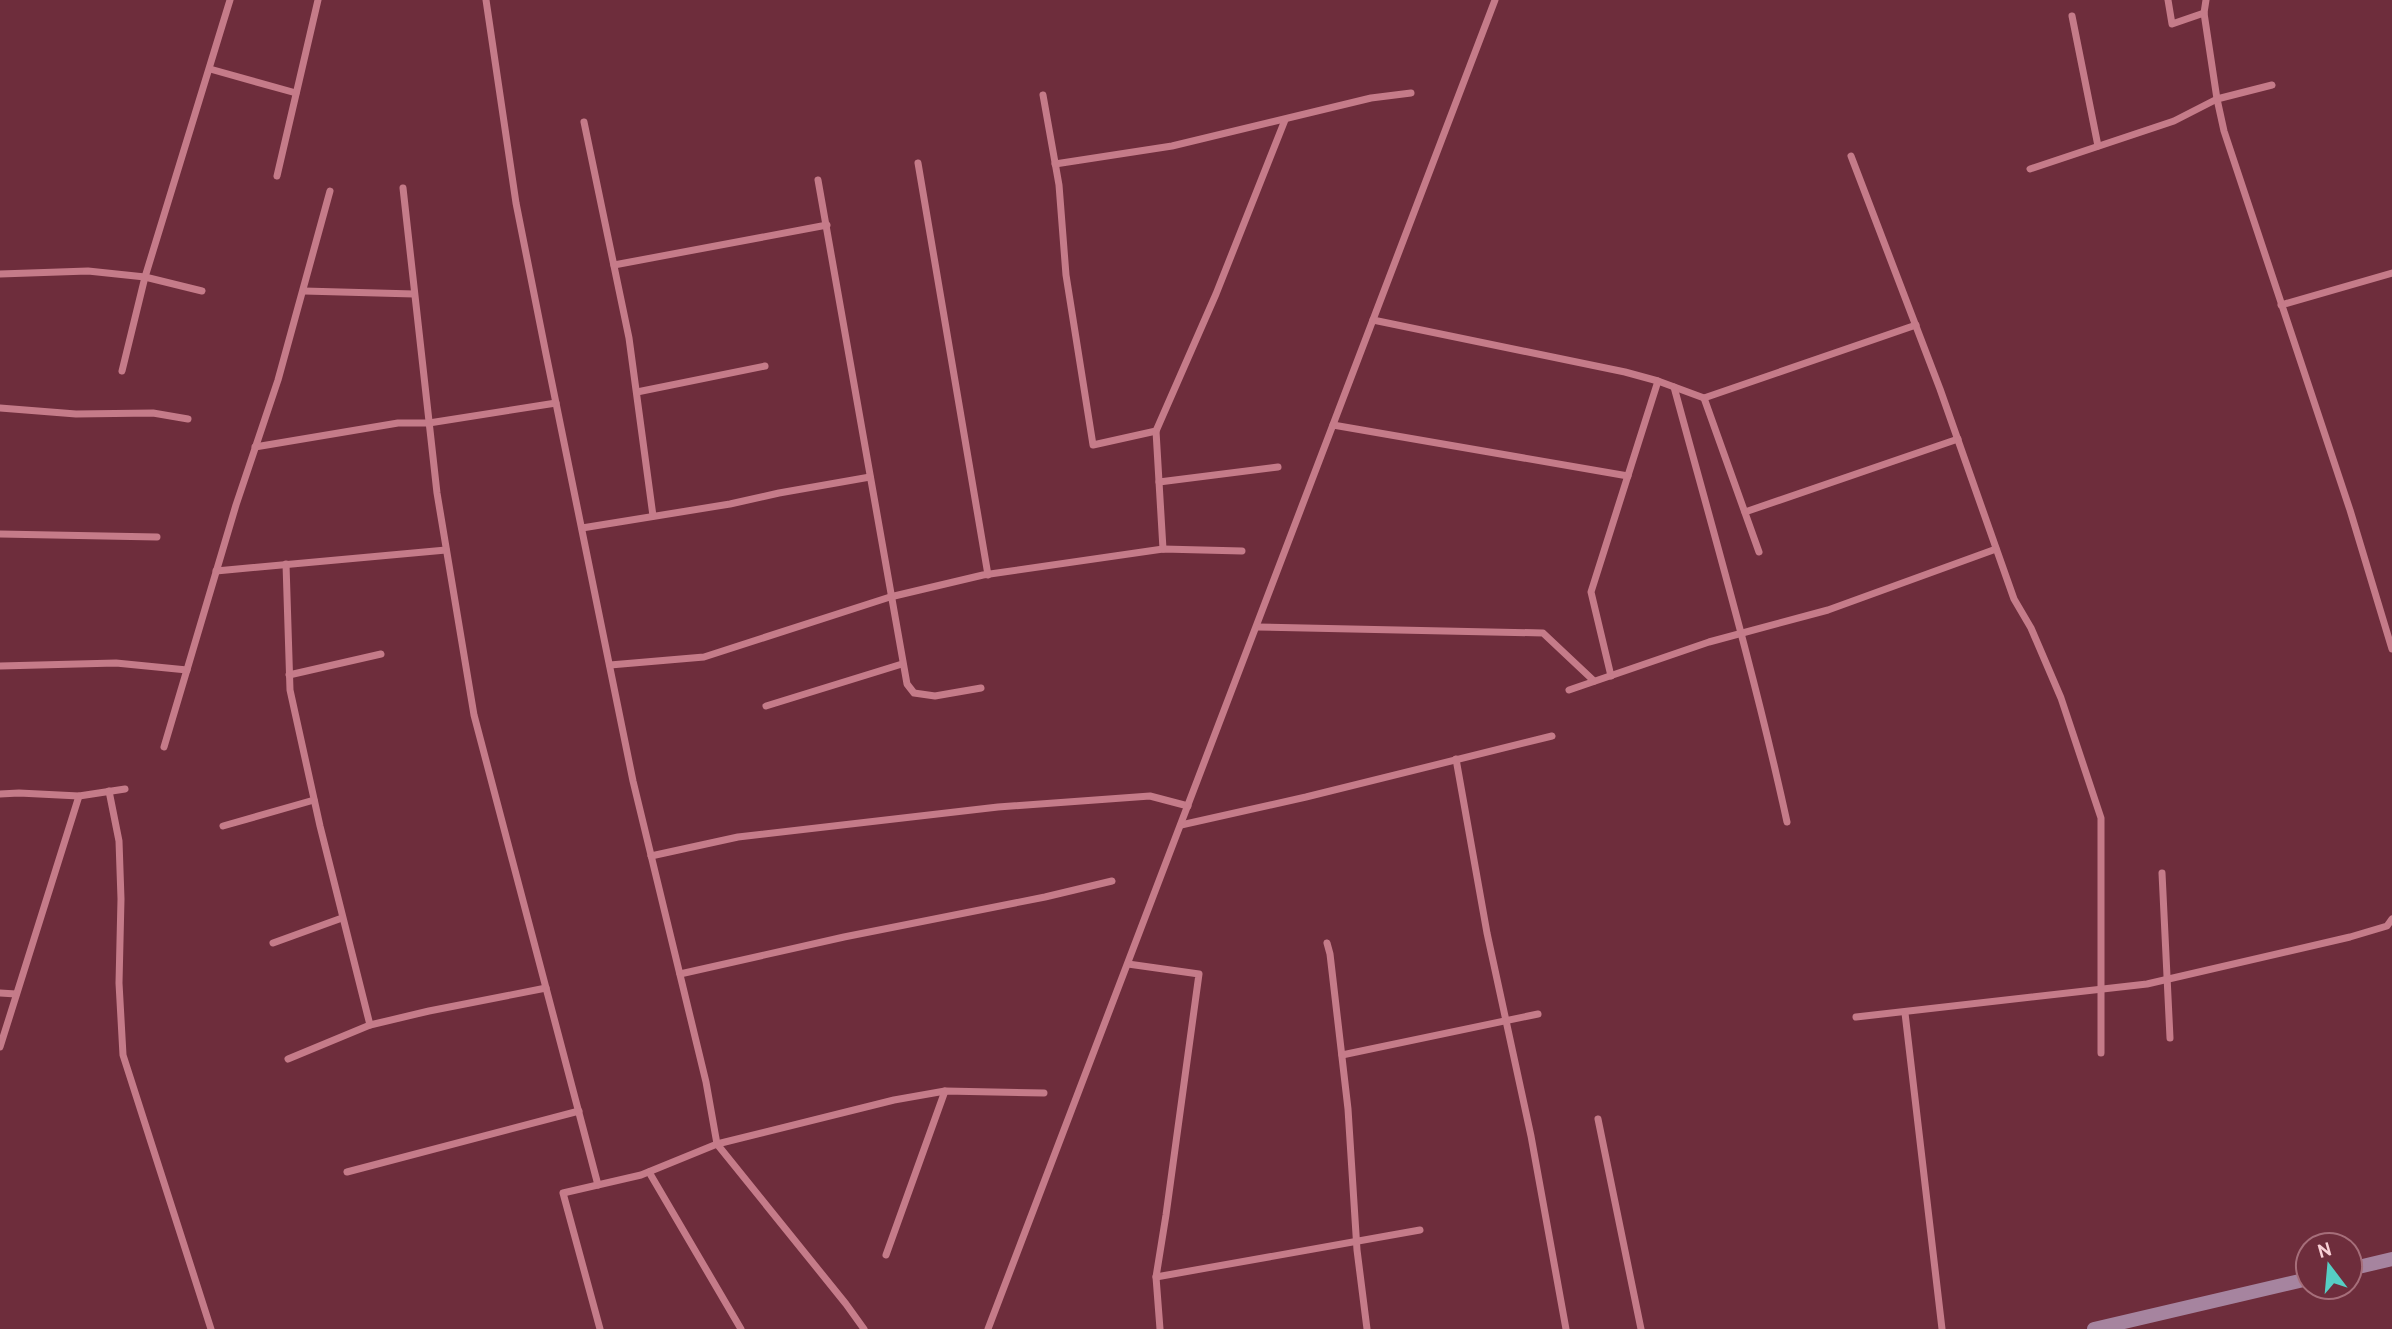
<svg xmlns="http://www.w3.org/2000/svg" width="2392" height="1329" viewBox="0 0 2392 1329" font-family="Overpass,sans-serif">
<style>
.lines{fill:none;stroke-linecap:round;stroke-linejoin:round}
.minor{stroke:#c57b89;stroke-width:7}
.secondary{stroke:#a6849f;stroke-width:14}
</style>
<rect width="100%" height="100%" fill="#6e2d3c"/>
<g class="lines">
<g class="minor">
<path d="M486,0L516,203L546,354L633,781L706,1082L717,1144L846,1304L864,1329"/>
<path d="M2168,0L2172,24L2204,13"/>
<path d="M2206,0L2204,13L2217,99L2224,131L2350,510L2392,649"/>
<path d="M2072,16L2098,146"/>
<path d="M210,69L296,93"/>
<path d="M1043,95L1059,185L1066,275L1093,445L1156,431"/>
<path d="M584,122L629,338L653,516"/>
<path d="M1851,156L1940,389L2014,599L2031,628L2061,698L2101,818V1053"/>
<path d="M918,163L988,575"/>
<path d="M1055,164L1172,146L1371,98L1411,93"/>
<path d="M2030,169L2174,121L2217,99L2272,85"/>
<path d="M277,176L318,0"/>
<path d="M818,180L907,684L914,693L935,696L981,688"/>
<path d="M403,188L437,493L474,715L598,1185"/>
<path d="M614,265L827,225"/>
<path d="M0,274L88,271L145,277L202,291"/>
<path d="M304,291L414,294"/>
<path d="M2281,305L2392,273"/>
<path d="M1373,320L1625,372L1658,381L1704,398L1916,325"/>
<path d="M122,371L145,277L230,0"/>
<path d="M1674,387C1713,531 1755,675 1787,822"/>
<path d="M637,392L765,366"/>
<path d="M1704,398L1759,552"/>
<path d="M0,408L76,414L153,413L188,419"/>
<path d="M1333,425L1628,476"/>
<path d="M255,447L398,423H429L556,403"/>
<path d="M1159,482L1278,467"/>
<path d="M1745,512L1958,439"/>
<path d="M582,528L730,504L779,493L870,477"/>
<path d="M0,534L157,537"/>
<path d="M1163,549L1156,431L1216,294L1285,120"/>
<path d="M286,564L290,690L320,826L370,1025"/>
<path d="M216,571L446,550"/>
<path d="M1257,627L1543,633L1594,681"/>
<path d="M610,665L704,657L890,597L983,575L1163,549L1242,551"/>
<path d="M0,666L116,663L187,670"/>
<path d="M289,675L381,654"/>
<path d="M1611,676L1591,592L1658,381"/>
<path d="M1569,690L1709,642L1828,610L1996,549"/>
<path d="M766,706L902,664"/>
<path d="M164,747L236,505L278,380L330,191"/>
<path d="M1456,759L1487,933L1531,1136L1566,1329"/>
<path d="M109,791L119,841L121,899L119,983L123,1055L211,1329"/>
<path d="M0,794L19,793L79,796L125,789"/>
<path d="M1181,825L1306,797L1552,736"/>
<path d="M223,826L314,800"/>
<path d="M651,856L738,837L998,807L1150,796L1188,806"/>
<path d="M2162,873L2170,1038"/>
<path d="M273,943L342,918"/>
<path d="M1327,943L1330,954L1348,1109L1357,1250L1367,1329"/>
<path d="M1128,964L1199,974L1166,1215L1156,1277L1160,1329"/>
<path d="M680,974L844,937L1045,897L1112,881"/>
<path d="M0,993L16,994"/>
<path d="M1905,1013L1942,1329"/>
<path d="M1856,1017L2147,984L2350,937L2387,926L2392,919"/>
<path d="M0,1047L79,796"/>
<path d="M1342,1055L1538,1014"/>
<path d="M288,1059L370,1025L429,1011L546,988"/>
<path d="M1598,1119L1641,1329"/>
<path d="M347,1172L579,1111"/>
<path d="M649,1172L741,1329"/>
<path d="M886,1255L945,1091"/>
<path d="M1156,1277L1420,1230"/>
<path d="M600,1329L563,1193L641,1175L717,1144L894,1100L945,1091L1044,1093"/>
<path d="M988,1329L1495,0"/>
</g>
<g class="secondary">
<path d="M2350,1269L2392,1259"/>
<path d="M2094,1329L2308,1279"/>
</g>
</g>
<g transform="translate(2329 1266) rotate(344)"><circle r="33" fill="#6e2d3c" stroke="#a66e7a" stroke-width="2"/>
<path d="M0-5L12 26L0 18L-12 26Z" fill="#56cec4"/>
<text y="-10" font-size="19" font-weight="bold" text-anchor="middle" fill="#f9d0d6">N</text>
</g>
</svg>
